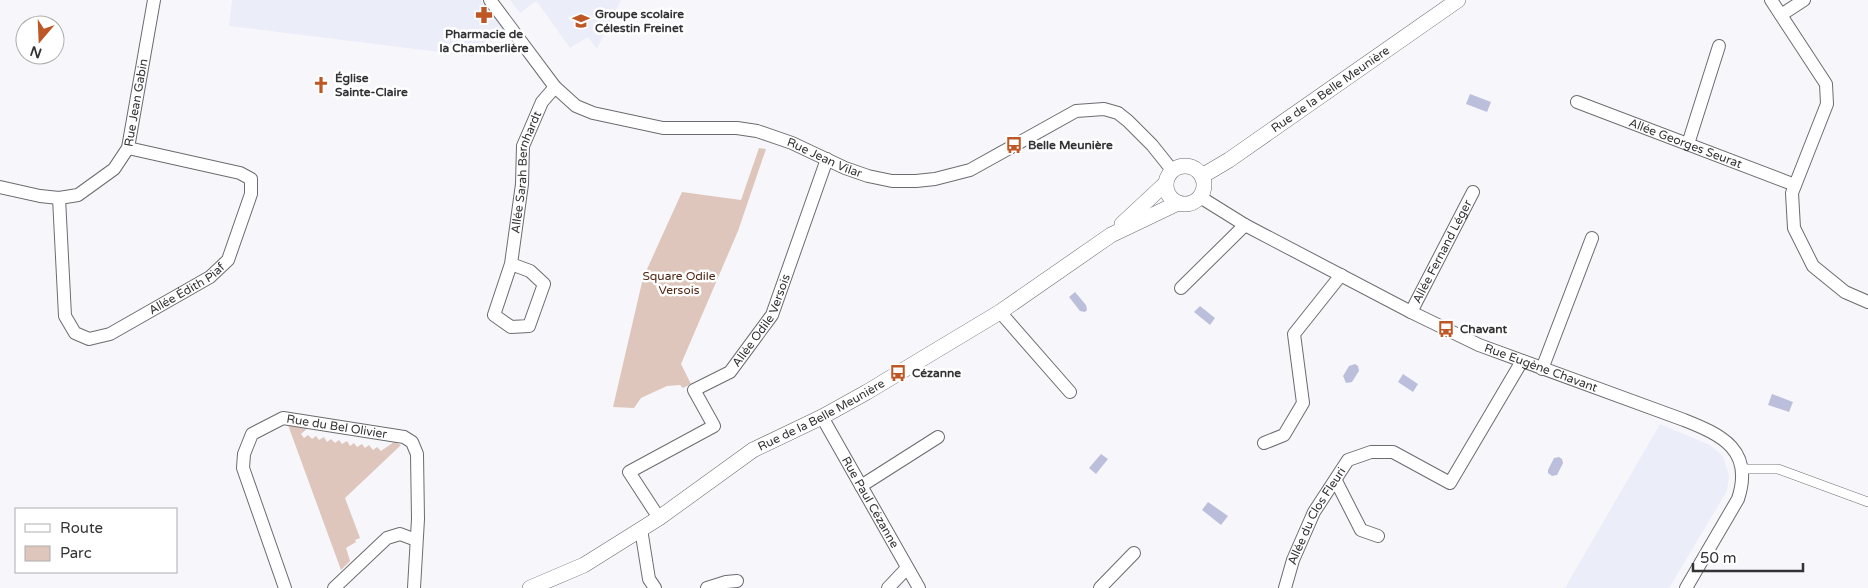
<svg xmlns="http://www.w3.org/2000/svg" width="1868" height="588" viewBox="0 0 1868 588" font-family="'Varela Round',sans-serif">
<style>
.built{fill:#ebedf9}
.green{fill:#dfc6bc}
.water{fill:#bcbfdc}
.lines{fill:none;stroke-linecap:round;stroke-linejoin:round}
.pedestrian-casing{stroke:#6c6c70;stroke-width:10}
.minor-casing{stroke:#6c6c70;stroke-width:14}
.tertiary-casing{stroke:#6c6c70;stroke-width:16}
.pedestrian{stroke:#fff;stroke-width:9}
.minor{stroke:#fff;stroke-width:12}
.tertiary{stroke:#fff;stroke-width:15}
.labels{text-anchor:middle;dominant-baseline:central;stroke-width:5;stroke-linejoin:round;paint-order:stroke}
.poi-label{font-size:12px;font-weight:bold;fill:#333335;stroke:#fff;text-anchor:start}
.street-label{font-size:12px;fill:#333335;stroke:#fff}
.park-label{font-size:12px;fill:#512613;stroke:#fff}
</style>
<rect width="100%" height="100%" fill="#f7f7fb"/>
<g class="built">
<path d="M232,0H481L505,32L472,56L229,26Z"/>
<path d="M510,0H621L597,49L588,37L570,48L538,3L535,2L520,13Z"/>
<path d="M1660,424L1710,445L1723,456L1729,476L1727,491L1669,588H1565Z"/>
</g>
<g class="green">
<path d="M759,148L766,149L738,231L681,364L691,384L683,388L680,385L667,386L641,398L634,408L613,407L643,278L682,192L741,200Z"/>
<path d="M288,425L309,427L301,434L304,438L308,435L312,439L316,436L319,440L324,437L327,442L331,439L335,443L339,440L342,444L347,441L350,446L354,443L357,447L362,444L365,448L369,445L373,450L377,447L381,451L394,442L401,445L345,498L360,538L355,540L356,542L346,548L350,561L341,570Z"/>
</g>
<g class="water">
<path d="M1470,94L1491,102L1487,112L1466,104Z"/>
<path d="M1075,292L1086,305L1087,310L1085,312L1080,311L1069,297Z"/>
<path d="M1200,306L1215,318L1210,325L1194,312Z"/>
<path d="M1355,364L1358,366L1359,371L1352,382L1346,383L1343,376L1349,366Z"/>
<path d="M1403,374L1418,384L1413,392L1398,382Z"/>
<path d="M1772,394L1793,402L1789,412L1768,405Z"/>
<path d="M1101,454L1108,459L1096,474L1089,468Z"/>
<path d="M1559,457L1562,459L1563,463L1557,475L1552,476L1548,473V470L1554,458Z"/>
<path d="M1208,502L1228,516L1221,525L1202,510Z"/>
</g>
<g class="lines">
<g class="pedestrian-casing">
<path id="pedestrian" d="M1742,469H1778L1868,502"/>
</g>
<g class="minor-casing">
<g id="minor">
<path id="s1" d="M490,0L555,87L576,106L593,113L663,128H737L757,131L792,143L845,168L868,176L892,181H916L935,179L970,170L1076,111L1104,109L1118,113L1128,121L1152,145L1172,170"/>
<path d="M1771,0L1826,84L1827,104L1792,193L1794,228L1813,266L1845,292L1868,302"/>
<path d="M1781,15L1804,0"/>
<path id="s2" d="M1577,102L1795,185"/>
<path d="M1688,144L1719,46"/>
<path id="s3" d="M0,187L40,196L59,198L78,195L114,169L128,148L154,0"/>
<path id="s4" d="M1200,197L1245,225L1411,312L1479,345L1684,420C1722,435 1754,450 1738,499L1686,588"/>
<path id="s5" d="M59,198L65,316L75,333L89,339L110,334L210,277L228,260L251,194V179L240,173L128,148"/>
<path id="s6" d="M511,264L530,271L544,284L529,326L511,327L494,315L511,264L522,184L523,146L542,102L555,87"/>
<path d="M1181,288L1245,225"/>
<path d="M1000,312L1070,392"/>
<path id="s7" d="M1411,312L1473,192"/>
<path d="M1542,369L1592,238"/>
<path id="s8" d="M822,417L919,588"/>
<path d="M1264,443L1284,435L1303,403L1294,334L1341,275"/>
<path d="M1336,481L1361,530L1378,536"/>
<path d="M861,486L938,437"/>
<path id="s9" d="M659,518L629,472L714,426L694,390L730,372L772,315L827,159"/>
<path d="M641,529L649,579L655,588"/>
<path id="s10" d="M285,588L243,468L244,454L252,434L283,418L404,437L412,442L417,454L418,519L414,588"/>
<path d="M334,588L387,538L400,534L416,540"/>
<path d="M707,588L726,582L737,581"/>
<path d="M888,588L907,568"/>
<path d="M1100,588L1134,553"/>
<path id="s11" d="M1285,588L1293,560L1314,512L1348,460L1371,452H1393L1450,483L1522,361"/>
</g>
</g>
<g class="tertiary-casing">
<g id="tertiary">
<circle cx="1185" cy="185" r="19"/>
<path id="s12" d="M1202,176L1229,160L1458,0"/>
<path d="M1122,224L1166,183"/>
<path id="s13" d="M530,588L584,565L659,518L753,450L822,417L867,392L1000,312L1111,235L1178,203"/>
</g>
</g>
<use href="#pedestrian" class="pedestrian"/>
<use href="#minor" class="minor"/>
<use href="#tertiary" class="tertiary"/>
</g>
<defs>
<g id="pharmacy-bare" transform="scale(1.35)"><path d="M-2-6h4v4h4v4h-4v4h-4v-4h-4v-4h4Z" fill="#bd5826" stroke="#fff" stroke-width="2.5" paint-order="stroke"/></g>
<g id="school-bare" transform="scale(1.35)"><path d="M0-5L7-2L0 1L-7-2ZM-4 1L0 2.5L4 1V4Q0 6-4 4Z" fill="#bd5826" stroke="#fff" stroke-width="2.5" paint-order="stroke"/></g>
<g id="church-bare" transform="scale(1.35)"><path d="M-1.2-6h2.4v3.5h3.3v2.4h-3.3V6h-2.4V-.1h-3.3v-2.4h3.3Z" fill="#bd5826" stroke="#fff" stroke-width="2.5" paint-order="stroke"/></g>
<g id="bus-bare" transform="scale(1.35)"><path d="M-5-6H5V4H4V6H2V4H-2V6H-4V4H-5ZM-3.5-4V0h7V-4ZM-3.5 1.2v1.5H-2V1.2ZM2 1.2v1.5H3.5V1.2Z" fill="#bd5826" stroke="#fff" stroke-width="2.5" paint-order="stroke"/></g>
</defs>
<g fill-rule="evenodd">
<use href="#pharmacy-bare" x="484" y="15"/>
<use href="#school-bare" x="581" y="21"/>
<use href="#church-bare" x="321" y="85"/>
<use href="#bus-bare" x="1014" y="145"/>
<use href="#bus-bare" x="1446" y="329"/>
<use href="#bus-bare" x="898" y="373"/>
</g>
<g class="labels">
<g class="poi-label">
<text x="595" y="14">Groupe scolaire<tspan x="595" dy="14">Célestin Freinet</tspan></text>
<text x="484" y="34" text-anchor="middle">Pharmacie de<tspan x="484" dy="14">la Chamberlière</tspan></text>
<text x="335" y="78">Église<tspan x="335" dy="14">Sainte-Claire</tspan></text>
<text x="1028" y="145">Belle Meunière</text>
<text x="1460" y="329">Chavant</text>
<text x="912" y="373">Cézanne</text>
</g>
<g class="street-label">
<text stroke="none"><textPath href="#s12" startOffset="155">Rue de la Belle Meunière</textPath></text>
<text stroke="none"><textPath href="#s3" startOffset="195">Rue Jean Gabin</textPath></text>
<text stroke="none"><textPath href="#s2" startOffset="116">Allée Georges Seurat</textPath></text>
<text stroke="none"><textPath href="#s1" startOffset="394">Rue Jean Vilar</textPath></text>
<text stroke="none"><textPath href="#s6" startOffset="270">Allée Sarah Bernhardt</textPath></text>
<text stroke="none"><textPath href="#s7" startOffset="68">Allée Fernand Léger</textPath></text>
<text stroke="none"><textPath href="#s5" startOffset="264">Allée Édith Piaf</textPath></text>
<text stroke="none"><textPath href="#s9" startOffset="294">Allée Odile Versois</textPath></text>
<text stroke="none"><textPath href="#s4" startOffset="382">Rue Eugène Chavant</textPath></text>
<text stroke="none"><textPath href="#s13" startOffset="340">Rue de la Belle Meunière</textPath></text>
<text stroke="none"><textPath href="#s10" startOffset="252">Rue du Bel Olivier</textPath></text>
<text stroke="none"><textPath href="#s8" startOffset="98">Rue Paul Cézanne</textPath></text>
<text stroke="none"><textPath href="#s11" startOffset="79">Allée du Clos Fleuri</textPath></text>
</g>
<g class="park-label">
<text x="679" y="276">Square Odile<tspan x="679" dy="14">Versois</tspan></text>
</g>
</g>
<rect x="15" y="508" width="162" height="65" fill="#ffffff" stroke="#adadae"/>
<rect x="25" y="524" width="25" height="8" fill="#ffffff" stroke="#adadae"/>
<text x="60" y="533" font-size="15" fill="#333335">Route</text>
<rect x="25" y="546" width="25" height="15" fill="#dfc6bc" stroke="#adadae"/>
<text x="60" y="558" font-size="15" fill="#333335">Parc</text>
<g transform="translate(40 40) rotate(199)"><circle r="24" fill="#ffffff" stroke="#adadae"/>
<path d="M0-4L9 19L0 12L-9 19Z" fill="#bd5826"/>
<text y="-8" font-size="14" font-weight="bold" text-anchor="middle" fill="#333335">N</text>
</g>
<path d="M1693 563v8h110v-8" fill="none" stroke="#333335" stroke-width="2.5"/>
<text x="1700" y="563" font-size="15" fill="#333335" stroke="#ffffff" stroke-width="4" paint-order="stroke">50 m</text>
</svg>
